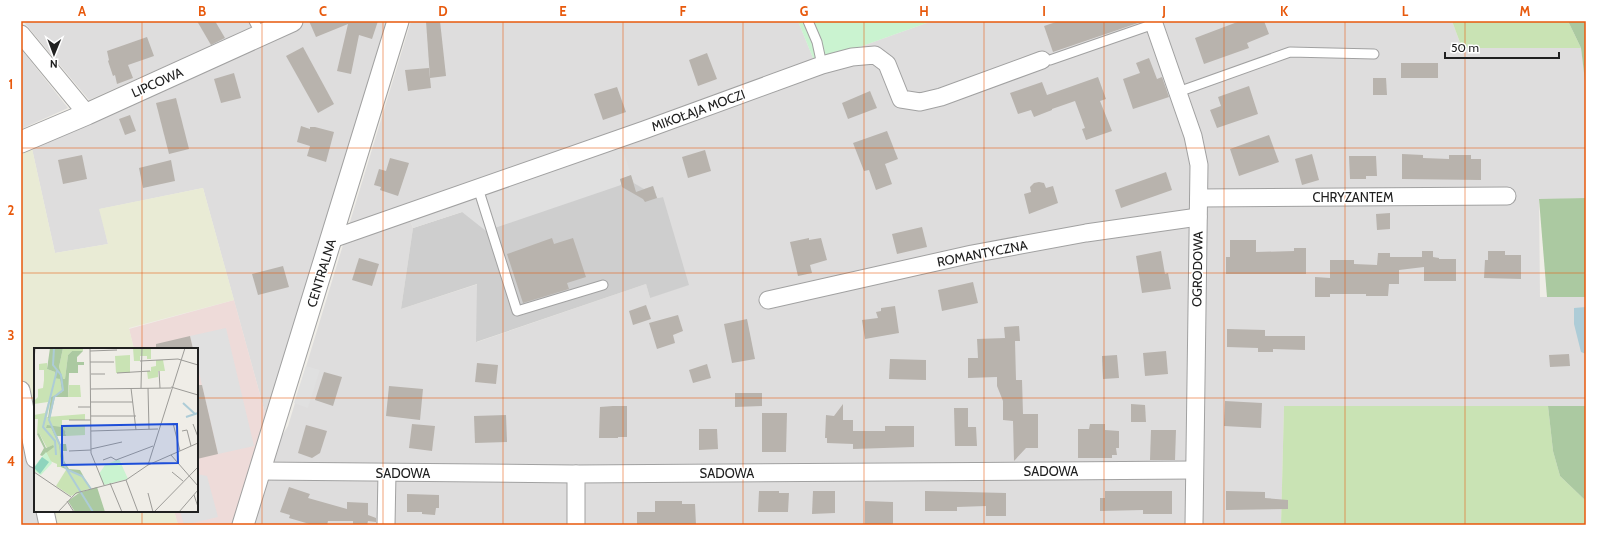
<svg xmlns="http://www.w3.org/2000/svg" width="1607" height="546" viewBox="0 0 1607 546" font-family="Cabin,sans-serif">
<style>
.residential{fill:#dedddd;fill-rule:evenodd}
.commercial{fill:#eedbd9}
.religious{fill:#cecece}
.farmland{fill:#e9ebd5}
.grass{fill:#c9e3b4}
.forest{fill:#abc9a1}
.park{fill:#caf3d0}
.parking{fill:#e0e0e0}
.water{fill:#adccd7}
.building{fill:#b8b3ad}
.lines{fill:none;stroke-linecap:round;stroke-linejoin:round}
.service-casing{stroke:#a1a1a1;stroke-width:11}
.minor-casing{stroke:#a1a1a1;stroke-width:19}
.tertiary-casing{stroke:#a1a1a1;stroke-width:23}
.service{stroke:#fff;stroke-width:9}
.minor{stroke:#fff;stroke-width:17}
.tertiary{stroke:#fff;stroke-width:21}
.grid{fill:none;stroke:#e8590c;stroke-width:1;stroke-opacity:0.55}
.labels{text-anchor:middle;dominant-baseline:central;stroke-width:3;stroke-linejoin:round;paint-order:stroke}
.street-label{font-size:13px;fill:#202020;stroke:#fff}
.inset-river{fill:none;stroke:#adccd7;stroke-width:2}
.inset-road{fill:none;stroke:#9c9b97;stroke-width:1}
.view{fill:#1d4ed8;fill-opacity:0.15;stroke:#1d4ed8;stroke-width:2}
.inset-edge{fill:none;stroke:#202020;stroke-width:2}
.neatline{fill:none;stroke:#e8590c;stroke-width:1.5}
.grid-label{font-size:13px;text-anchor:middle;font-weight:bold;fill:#e8590c}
</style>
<rect width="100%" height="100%" fill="#efede7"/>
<g class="residential">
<path d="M23,21H267L89,100Z"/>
<path d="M307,21H386L267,420L203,188L100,209L108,244L55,253L31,144Z"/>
<path d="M411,21H798L815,63L932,21H1452L1462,48H1581L1586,86V198L1539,200L1540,297H1586V406H1284L1281,525H243L260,471L288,426ZM631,175L634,183L657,198L663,197L650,298L646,284L477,342L478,284L401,309L413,228L407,213Z"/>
<path d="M21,49L68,108L21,129Z"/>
<path d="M21,372L35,436V511H51L54,525H21Z"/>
</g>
<path class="commercial" d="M234,300L267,420L243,525H178L174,511H197V349H134L129,329Z"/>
<path class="religious" d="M631,175L634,183L644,189L653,186L657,198L663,197L689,285L650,298L646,284L476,342L477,284L401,309L413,228L462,212L621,184L620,179Z"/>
<g class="farmland">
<path d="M31,144L55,253L108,244L99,209L203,188L234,300L129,328L134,349H35V436L21,372V149Z"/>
<path d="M51,511H174L178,525H54Z"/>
</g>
<g class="grass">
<path d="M1452,21H1568L1581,48H1462Z"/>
<path d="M1284,406H1548L1553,451L1560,476L1586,501V525H1281Z"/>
</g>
<g class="forest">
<path d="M1568,21H1586V89L1581,48Z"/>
<path d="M1586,198V297H1547L1539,199Z"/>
<path d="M1548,406H1586V501L1560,476L1553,451Z"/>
</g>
<path class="park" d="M798,21H932L815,63Z"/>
<g class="parking">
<path d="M619,138L631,175L620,179L621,185L486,231L462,212L413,228L407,213Z"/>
<path d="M226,328L254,446L218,454L197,364V349H193L190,336Z"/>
<path d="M306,366L320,370L308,408L294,403Z"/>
<path d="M197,474L207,476L218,517L184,525L180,511H197Z"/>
</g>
<path class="water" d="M1586,307V354L1581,352L1574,324V308Z"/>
<g class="building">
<path d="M197,21H215L225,38L211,45Z"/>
<path d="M309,21H378L372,39L359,35L351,74L337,71L348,24L316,37Z"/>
<path d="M426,21H440L446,76L430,78Z"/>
<path d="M1059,21H1141V22L1053,52L1044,26Z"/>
<path d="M1240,21H1264L1269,34L1247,43L1249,48L1204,64L1195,38Z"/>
<path d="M147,37L154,56L128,65L133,78L117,84L115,75L113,76L108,61L109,60L107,51Z"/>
<path d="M303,47L334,104L318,113L286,56Z"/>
<path d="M707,53L717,79L698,86L689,60Z"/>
<path d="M1149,58L1157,79L1162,77L1169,97L1133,109L1123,79L1140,73L1136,63Z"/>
<rect x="1401" y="63" width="37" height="15"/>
<path d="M429,68L431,88L408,91L405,70Z"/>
<path d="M234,73L241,98L221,103L214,79Z"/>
<path d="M1098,77L1106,99L1100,101L1112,131L1086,140L1082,129L1085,128L1075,101L1052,109V110L1034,117L1031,110L1018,114L1010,93L1042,82L1047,95Z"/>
<path d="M1373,78H1386L1387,95H1373Z"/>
<path d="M1249,86L1258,114L1217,128L1210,110L1221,106L1218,97Z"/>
<path d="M617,87L626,112L603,120L594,94Z"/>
<path d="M870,91L877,108L848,119L842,103Z"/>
<path d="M176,98L189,149L169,154L156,103Z"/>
<path d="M130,115L136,131L125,135L119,119Z"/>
<path d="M301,126L310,129V127H315L334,132L326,162L307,156L310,146L297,142Z"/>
<path d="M887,131L898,159L885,164L892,184L876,190L869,170L864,171L853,143Z"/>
<path d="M1269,135L1279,162L1239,176L1230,149Z"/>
<path d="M705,150L711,171L688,178L682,157Z"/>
<path d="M1312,154L1319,180L1302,185L1295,159Z"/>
<path d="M1402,154L1423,155V158L1449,159V155H1471V159H1481V180L1402,179Z"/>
<path d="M82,155L87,179L63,184L58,160Z"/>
<path d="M1349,156H1376L1377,176H1366V179H1350Z"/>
<path d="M390,158L409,163L398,196L380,190L381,187L374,185L379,169L386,171Z"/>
<path d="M171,160L175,181L143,188L139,168Z"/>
<path d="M1166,172L1172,190L1121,208L1115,190Z"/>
<path d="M631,175L636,192L653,186L657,198L645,202L643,199L622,187L620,179Z"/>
<path d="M1039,182L1044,183L1046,188L1053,186L1058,203L1029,214L1024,194L1031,192L1030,187L1034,183Z"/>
<path d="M1390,213V229L1377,230L1376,214Z"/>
<path d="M922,227L927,247L897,254L892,234Z"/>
<path d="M552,238L554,244L573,238L586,277L567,283L569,289L523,303L507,254Z"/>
<path d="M809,238V240L821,238L827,260L810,265L812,273L798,276L790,242Z"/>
<path d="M1230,240H1256V252L1294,251V248H1306V274H1226V257H1230Z"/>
<path d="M1161,251L1165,274L1168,273L1171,289L1142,293L1136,256Z"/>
<path d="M1422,251H1433V257L1439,258V259H1456V281H1424V267L1399,270V284H1389L1388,296H1366V294H1330V297H1315V277L1330,278V260H1354V264L1377,265L1378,253H1390V257H1422Z"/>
<path d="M1488,251H1505V255H1521V279L1484,278L1485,260H1488Z"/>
<path d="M359,258L379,264L372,286L352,280Z"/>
<path d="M283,266L289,287L258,295L252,274Z"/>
<path d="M973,282L978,303L942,311L938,290Z"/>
<path d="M646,305L651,319L633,325L629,311Z"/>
<path d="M895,306L899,333L865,339L862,320L878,318L876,312L881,311V308Z"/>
<path d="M678,315L683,331L673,335L675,343L657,349L649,323Z"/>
<path d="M747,319L755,359L732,363L724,324Z"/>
<path d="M1019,326L1020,341H1015L1016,380H1022L1023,414H1038V448H1026L1014,461L1013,421L1003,420V401L997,386V377L968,378V358H978L977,339L1005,338L1004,327Z"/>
<path d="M1227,329L1265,330V336H1305V350L1273,349V352H1258V348L1227,347Z"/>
<path d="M190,336L193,349H156V344Z"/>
<path d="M1166,351L1168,374L1145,376L1143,353Z"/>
<path d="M1569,354L1570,366L1550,367L1549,355Z"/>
<path d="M1117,355L1119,378L1103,379L1102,356Z"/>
<path d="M890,359L926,360V380L889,379Z"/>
<path d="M477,363L498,365L496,384L475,382Z"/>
<path d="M707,364L711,378L693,383L689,370Z"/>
<path d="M324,372L342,377L333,406L315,400Z"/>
<path d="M197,385H202L218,454L197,459Z"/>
<path d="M389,386L423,389L420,420L386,416Z"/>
<path d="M735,393H762V406L735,407Z"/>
<path d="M1225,401L1262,403L1261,428L1224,426Z"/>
<path d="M843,404V420H853V431H885V426H914V447L853,449V444L827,443V438H825L826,415L834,416Z"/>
<path d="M1131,404L1145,405L1146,422H1131Z"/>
<path d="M613,406H627V437H618V438H599L600,407Z"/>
<path d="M954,408H968V427H976L977,446H955Z"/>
<path d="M762,413H787L786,452H762Z"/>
<path d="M506,415L507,442L475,443L474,416Z"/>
<path d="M412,424L435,426L432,451L409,448Z"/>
<path d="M1090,424H1105V430L1119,431V448H1116L1117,455H1112V458H1078V429H1089Z"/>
<path d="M306,425L327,431L320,453L312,458L298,453Z"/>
<path d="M699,429H717L718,449L699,450Z"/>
<path d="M1151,430H1176L1175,460H1150Z"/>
<path d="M289,487L310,494L308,498L347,509V502L368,503V515L376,518V522L368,521L367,525H353V521H328L327,525H313L289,518L290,515L280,512Z"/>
<path d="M759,491H779V493H789L788,512H758Z"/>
<path d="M813,491H835V513L812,514Z"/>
<path d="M925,491L1006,493V516H986V506L957,507V511H925Z"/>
<path d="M1105,491H1172V514H1143V510L1100,511V498H1105Z"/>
<path d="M1226,491L1265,492V498L1288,500V509L1226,510Z"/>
<path d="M407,494L439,495V508H436L435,515L422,514V512H407Z"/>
<path d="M655,501H682V504H695L696,525H637V512H655Z"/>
<path d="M865,501L893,502V525H865Z"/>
</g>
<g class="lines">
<g class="service-casing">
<g id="service">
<path d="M254,21L261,35"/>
<path d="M808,21L817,42L822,65"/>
<path d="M1050,60L1154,24"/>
<path d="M1178,92L1290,52L1374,54"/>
<path d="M478,188L517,311L603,285"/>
</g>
</g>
<g class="minor-casing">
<g id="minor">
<path d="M1153,21L1193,136L1199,165L1194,525"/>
<path d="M21,34L87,114"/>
<path d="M1199,198L1507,196"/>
<path d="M332,239L644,130L822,65L852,57L875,55L887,64L901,99L920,102L941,97L1042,60"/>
<path d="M768,300L972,254L1086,233L1198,217"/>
<path d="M21,390L35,459"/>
<path d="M260,471L576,474L1194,470"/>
<path d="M45,511L48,525"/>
<path d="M386,525L387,473"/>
<path d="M576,525V474"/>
</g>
</g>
<g class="tertiary-casing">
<g id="tertiary">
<path d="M21,142L87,114L292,21"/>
<path d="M243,525L398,21"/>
</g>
</g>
<use href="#service" class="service"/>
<use href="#minor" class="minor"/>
<use href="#tertiary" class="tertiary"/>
</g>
<path class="grid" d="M142,21V349M262,21V525M383,21V525M503,21V525M623,21V525M743,21V525M864,21V525M984,21V525M1104,21V525M1224,21V525M1345,21V525M1465,21V525M21,148H1586M21,273H1586M21,398H35M197,398H1586M142,511V525"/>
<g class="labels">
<g class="street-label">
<text transform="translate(157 82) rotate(-24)">LIPCOWA</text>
<text transform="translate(698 110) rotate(-20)">MIKOŁAJA MOCZI</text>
<text x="1353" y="197">CHRYZANTEM</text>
<text transform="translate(982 253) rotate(-11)">ROMANTYCZNA</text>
<text transform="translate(1197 269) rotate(-89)">OGRODOWA</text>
<text transform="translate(321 273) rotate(-73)">CENTRALNA</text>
<text x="1051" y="471">SADOWA</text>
<text x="403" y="473">SADOWA</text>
<text x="727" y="473">SADOWA</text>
</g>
</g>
<g transform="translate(34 348)">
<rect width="164" height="164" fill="#efede7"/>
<path d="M29,0H49V3H38L34,7L31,31H28L25,19ZM99,0H117V11H113V8H106V13H100ZM96,7V25H82L81,8ZM122,12H129L131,23H124V29L114,31L113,23H117V19L122,18ZM13,15V21L21,24L26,31L28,44L17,49L13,69L51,66V72H28V78H51V87L32,88V85L19,79L12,78L17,80L25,97L27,119H23V116L16,113L12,104L19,97L13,100L5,85L3,86L4,71H0V67L11,65L14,54L0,56V53L4,49V41L9,40L10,32V22H5V16ZM35,37H46L47,49H34ZM32,122L50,129L57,140L37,148L22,138Z" fill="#c9e3b4"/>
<path d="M16,0H29L25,19L29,31H31L34,7L38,3H49L43,9V14H50V17H44V25H35L34,49H21L16,70H14L17,49L28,44L26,31L21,30V24L13,21ZM13,77L27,79L31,83L32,88H23L26,96H32L33,103H29L30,113L35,121L46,122L50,129L27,119L25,97L17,80H12ZM5,85L12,100L19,97L20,99L8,108L6,107L10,100L3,86ZM63,139L71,164H41L34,153L45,145Z" fill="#abc9a1"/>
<path d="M12,104L18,115L7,127L0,123V119ZM85,111L94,131L70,137L65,126L71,117Z" fill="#caf3d0"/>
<path d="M8,109L15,114L6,126L0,120Z" fill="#8fd4bd"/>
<path class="inset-river" d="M20,0L19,17L27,27L29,42L20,49L15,72L26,97L30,117L59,164M149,55L161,66M152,69L164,65M22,107L21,93L9,79L23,22M34,122L48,128L57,141"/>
<path class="inset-road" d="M56,0L57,105L70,137M56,3L83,2M0,12L1,0M106,13L144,11L164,17M56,14H80M125,23L126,40M83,25L116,23M57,26H71M137,39L164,47M97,40L102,82M107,40L108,0M114,40L115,81M57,41L137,40M57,54H99M44,59H57M57,68H102M35,72H57M139,75L146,103M159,76L164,89M57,83L124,81M148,83L153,82L157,98M57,101L88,94M35,103L57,102M137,107L164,138M69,112L77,109L82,112L119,98M114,117L151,0M0,124L37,149M138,124L149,133M92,132L104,164M76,135L88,164M114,145L119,164M160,147L164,159M33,153L40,164M24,164L42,145L92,132L114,117L164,95M120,164L164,119M145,164L164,142"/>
<path class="view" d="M143,76L144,115L28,117V78Z"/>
<rect width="164" height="164" class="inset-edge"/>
</g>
<rect width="1607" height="546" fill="none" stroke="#ffffff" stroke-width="44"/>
<g transform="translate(54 54) rotate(181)" stroke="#ffffff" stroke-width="3" paint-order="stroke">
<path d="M0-3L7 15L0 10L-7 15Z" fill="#202020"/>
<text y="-6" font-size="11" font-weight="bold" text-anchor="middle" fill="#202020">N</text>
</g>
<path d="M1445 52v6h114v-6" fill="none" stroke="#202020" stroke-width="2"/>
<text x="1451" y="52" font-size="12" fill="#202020" stroke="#ffffff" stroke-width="3" paint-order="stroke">50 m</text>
<rect x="22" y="22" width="1563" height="502" class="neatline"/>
<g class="grid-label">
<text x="82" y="16">A</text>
<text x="202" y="16">B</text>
<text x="323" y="16">C</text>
<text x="443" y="16">D</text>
<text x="563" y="16">E</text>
<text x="683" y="16">F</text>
<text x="804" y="16">G</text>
<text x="924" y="16">H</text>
<text x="1044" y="16">I</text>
<text x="1164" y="16">J</text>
<text x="1284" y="16">K</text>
<text x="1405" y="16">L</text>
<text x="1525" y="16">M</text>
<text x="11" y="89">1</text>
<text x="11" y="215">2</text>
<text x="11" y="340">3</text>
<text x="11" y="466">4</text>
</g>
</svg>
